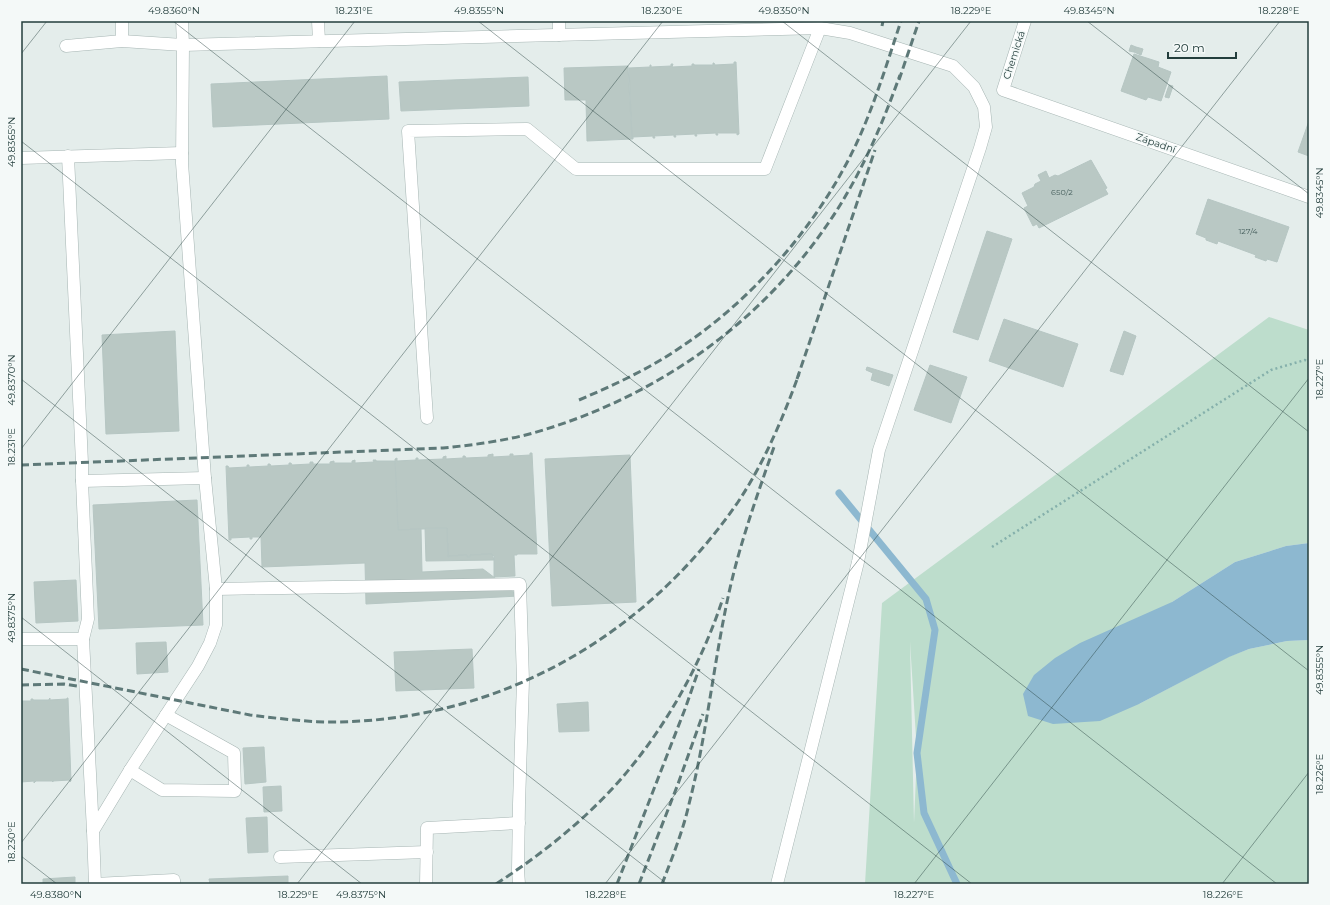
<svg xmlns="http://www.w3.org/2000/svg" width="1330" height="905" viewBox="0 0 1330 905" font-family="Montserrat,sans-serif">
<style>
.green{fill:#bdddcc;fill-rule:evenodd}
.water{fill:#8db8d0}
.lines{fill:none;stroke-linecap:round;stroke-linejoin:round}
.stream{stroke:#8db8d0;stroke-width:7}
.building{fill:#b9c8c4;stroke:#b6c6c3}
.minor-casing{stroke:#a6b5b3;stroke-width:13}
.path{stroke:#85b0ab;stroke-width:2.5;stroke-dasharray:2 3;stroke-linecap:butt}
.minor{stroke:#fff;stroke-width:12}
.rail{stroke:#5e7978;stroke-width:3;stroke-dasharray:8 4;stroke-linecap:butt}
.ticks{fill:none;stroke:#233e3c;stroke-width:1;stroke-opacity:0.45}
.labels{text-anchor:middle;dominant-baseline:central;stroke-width:3;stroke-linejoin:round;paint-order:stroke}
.number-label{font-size:8px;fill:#48605e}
.street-label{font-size:10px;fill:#233e3c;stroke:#f4f9f8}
.neatline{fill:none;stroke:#233e3c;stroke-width:1.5}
.ticks-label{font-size:10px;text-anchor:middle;fill:#233e3c}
</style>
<rect width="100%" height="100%" fill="#e4edeb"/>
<path class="green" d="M1269,317L1309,330V543L1286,546L1235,562L1172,602L1139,704L1228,657L1249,649L1287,641L1309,640V881L1308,884H865L882,603ZM910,642L917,753L914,823L910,643Z"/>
<path class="water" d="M1309,543V640L1287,641L1249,649L1229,657L1139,704L1100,721L1053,724L1028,716L1023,694L1034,675L1055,658L1080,643L1172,602L1235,562L1286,546Z"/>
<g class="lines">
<path class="stream" d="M839,493L926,599L935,630L917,753L924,813L957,884"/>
</g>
<g class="building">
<path d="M1131,45L1136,47L1134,52L1129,51Z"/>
<path d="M1136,47L1143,49L1141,55L1134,52Z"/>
<path d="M1134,54L1159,62L1158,67L1171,72L1161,101L1148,97L1146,100L1121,91Z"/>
<path d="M734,62H736L739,134L737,135V133H717L718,135H716V133L696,134L697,136H695V134L675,135L676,137H674V135L654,136L655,138H653V136L633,137V139H632L629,68L650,67V65H651V67L671,66V64H673L672,67L692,66V64H694V65H713V63H714L715,65L734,64Z"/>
<path d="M628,66L632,139L587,141L586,100H565L564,68Z"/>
<path d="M387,76L389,119L213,127L211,84Z"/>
<path d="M528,77L529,106L401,111L399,82Z"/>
<path d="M1169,85L1173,86L1169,98L1165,97Z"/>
<path d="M1309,121V156L1298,152Z"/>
<path d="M1091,160L1107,188L1105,189L1108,194L1039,228L1037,224L1033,226L1024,208L1028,206L1022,193L1034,187L1035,184L1041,181L1038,175L1046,171L1049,178L1055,175L1058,176Z"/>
<path d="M1208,199L1289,227L1277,262L1267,259L1266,261L1255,257L1256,255L1218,241L1217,244L1206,240V238L1196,234Z"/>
<path d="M987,231L1012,239L978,340L953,332Z"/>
<path d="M1004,319L1078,344L1063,387L989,361Z"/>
<path d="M175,331L179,431L106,434L102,335Z"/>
<path d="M1124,331L1136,336L1123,375L1110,371Z"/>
<path d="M930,365L967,377L951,423L914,410Z"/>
<path d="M867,367L893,375L889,386L871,380L873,373L866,370Z"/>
<path d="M530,453H532L537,554H517V555H514L515,576L494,577V556L492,554L470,555V557H467V555L449,556V557H448L447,528L398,530L395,459L397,458V461L416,460V458H418V460L443,459V457L446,456V459L463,458V456H465L466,458L488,457V455L493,454V457L510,456V454H513V456L530,455Z"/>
<path d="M630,455L636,602L552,606L545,459Z"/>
<path d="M355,460V463L374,462L373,460H376V461H395L398,530L421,529L422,572L483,569L519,596L366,604L365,563L262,567L261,537H252V539H250V537L231,538V540H229L226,466H228L229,468L247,467V465H249V467L268,466V464H270L271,466L289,465V463H291L292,465L310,464V462H313V464H330V462L334,461V463H352V461Z"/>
<path d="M197,500L203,625L99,629L93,505Z"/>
<path d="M425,528H447L448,557H449V556L467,555V557H470V555L492,554L494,560L426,561Z"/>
<path d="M76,580L78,621L36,623L34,582Z"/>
<path d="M166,642L168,672L137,674L136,643Z"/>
<path d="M472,649L474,688L396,691L394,652Z"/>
<path d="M50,698V700L67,699V698H68L71,781L70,782V780L53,781V782L52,781H36L34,783V781L21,782V701H31V699H33V700H49V699Z"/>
<path d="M588,702L589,731L559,732L557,704Z"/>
<path d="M264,747L266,782L245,784L243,748Z"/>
<path d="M281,786L282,811L264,812L263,787Z"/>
<path d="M267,817L268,852L248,853L246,818Z"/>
<path d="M288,876V884H210L209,879Z"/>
<path d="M75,877V884H43V879Z"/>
</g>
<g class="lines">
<g class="minor-casing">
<g id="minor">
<path d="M122,21V41"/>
<path d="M318,21L319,41"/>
<path d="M559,21V35"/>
<path d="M1025,21L1003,90L1309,197"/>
<path d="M66,46L122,41L183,45L820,28L850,33L953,66L974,87L984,107L986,127L980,148L879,450L858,562L777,884"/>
<path d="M68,156L82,463V481L88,619L83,639"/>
<path d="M21,158L182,153"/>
<path d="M427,418L408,131L527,129L576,169H765L820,28"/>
<path d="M82,481L205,478"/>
<path d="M216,589L520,584L523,681L519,804L518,870L519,884"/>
<path d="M21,639H83L93,831"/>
<path d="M130,770L162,790L235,791L234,753L166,715"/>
<path d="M280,857L427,852"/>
<path d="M95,884L93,831L130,770L198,666L210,643L216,625V589L205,478L182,163L183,45L182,21"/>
<path d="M95,884L174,880V884"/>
<path d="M426,884L427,828L519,823"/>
</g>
</g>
<path class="path" d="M992,547L1271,370L1305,360L1309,362"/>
<use href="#minor" class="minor"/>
<g class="rail">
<path d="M882,26L883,21"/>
<path d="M899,80L919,21"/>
<path d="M797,379L875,150"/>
<path d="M579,400C614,385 649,369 681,347C756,297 822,220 859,138C876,100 888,60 901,21"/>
<path d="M21,465L443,448C473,445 504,441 533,433C652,399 757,327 827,225C859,179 881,128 900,75"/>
<path d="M21,669L250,715C274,718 299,721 324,722C493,724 643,640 738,502C764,463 783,418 799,374"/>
<path d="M21,685L64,684L77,686"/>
<path d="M496,884C542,854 585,820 621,779C666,727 702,663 723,598"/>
<path d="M617,884L685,709L699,669"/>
<path d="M639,884L678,784L703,714"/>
<path d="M662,884C672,858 683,831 689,804C706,738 713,669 727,602C738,548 757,496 775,444"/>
</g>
</g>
<path class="ticks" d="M173,21L1277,884M478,21L1309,671M782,21L1309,432M1087,21L1309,194M21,54L47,21M21,141L972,884M21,379L667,884M21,449L355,21M21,617L362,884M21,843L663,21M21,856L57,884M297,884L971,21M605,884L1280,21M914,884L1309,378M1222,884L1309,772"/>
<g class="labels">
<g class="number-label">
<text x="1062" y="192">650/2</text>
<text x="1248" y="231">127/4</text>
</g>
<g class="street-label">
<text transform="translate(1014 55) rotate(-72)">Chemická</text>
<text transform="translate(1156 143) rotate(19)">Západní</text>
</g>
</g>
<rect width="1330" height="905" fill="none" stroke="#f4f9f8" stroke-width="44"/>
<path d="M1168 52v6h68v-6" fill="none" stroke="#233e3c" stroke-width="2"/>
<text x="1174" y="52" font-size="12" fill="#233e3c" stroke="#f4f9f8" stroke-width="3" paint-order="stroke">20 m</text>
<rect x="22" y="22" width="1286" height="861" class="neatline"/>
<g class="ticks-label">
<text x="174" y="14">49.8360°N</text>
<text x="354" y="14">18.231°E</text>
<text x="479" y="14">49.8355°N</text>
<text x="662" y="14">18.230°E</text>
<text x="784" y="14">49.8350°N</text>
<text x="971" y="14">18.229°E</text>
<text x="1089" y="14">49.8345°N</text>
<text x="1279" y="14">18.228°E</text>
<text transform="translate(11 142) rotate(-90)" y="4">49.8365°N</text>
<text transform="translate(1319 193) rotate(-90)" y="4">49.8345°N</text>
<text transform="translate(1319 379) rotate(-90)" y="4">18.227°E</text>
<text transform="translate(11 380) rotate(-90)" y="4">49.8370°N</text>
<text transform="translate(11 447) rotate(-90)" y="4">18.231°E</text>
<text transform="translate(11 618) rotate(-90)" y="4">49.8375°N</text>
<text transform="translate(1319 670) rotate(-90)" y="4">49.8355°N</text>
<text transform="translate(1319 774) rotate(-90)" y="4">18.226°E</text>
<text transform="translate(11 842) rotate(-90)" y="4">18.230°E</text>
<text x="56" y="898">49.8380°N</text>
<text x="298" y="898">18.229°E</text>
<text x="361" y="898">49.8375°N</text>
<text x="606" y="898">18.228°E</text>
<text x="914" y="898">18.227°E</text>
<text x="1223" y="898">18.226°E</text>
</g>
</svg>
